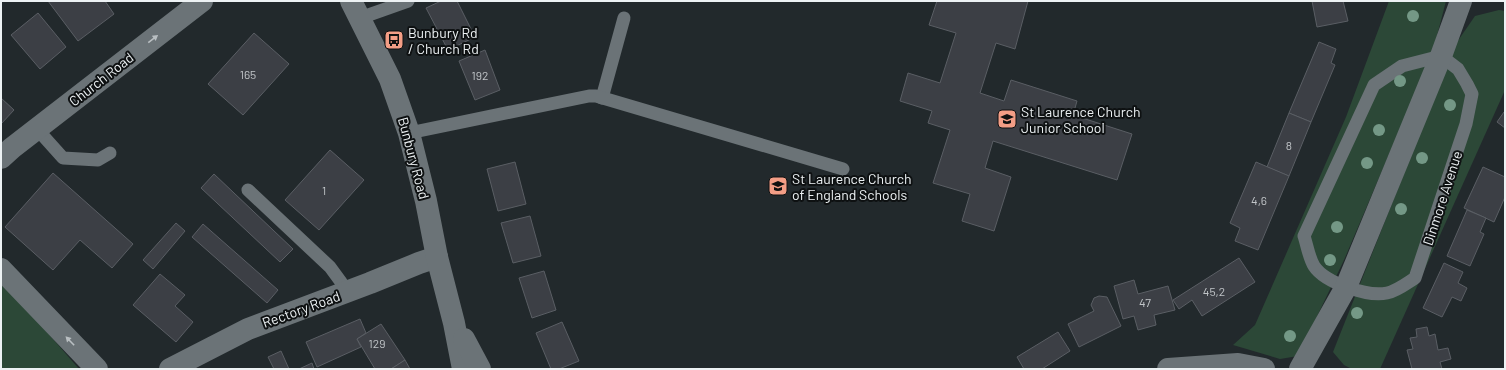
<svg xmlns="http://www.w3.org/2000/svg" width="1506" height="370" viewBox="0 0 1506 370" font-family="Barlow,sans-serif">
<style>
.green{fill:#2c4837}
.building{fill:#3c3f45;stroke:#5a5e64}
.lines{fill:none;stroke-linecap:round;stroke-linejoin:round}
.service{stroke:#6b7377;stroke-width:13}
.minor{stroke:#6b7377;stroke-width:22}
.tertiary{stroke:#6b7377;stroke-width:22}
.secondary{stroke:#6b7377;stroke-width:22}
.tree{fill:#749886}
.oneway{fill:#b9bfc2}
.labels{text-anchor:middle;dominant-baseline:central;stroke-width:4;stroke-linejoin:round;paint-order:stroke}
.number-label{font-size:12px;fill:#c1c5c8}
.poi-label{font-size:14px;fill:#edf2f4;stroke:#0e1112;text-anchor:start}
.street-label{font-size:14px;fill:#edf2f4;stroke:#0e1112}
</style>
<rect width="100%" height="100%" fill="#22292c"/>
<g class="green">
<path d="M1389,1H1446L1433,51L1344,260L1298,356L1280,359L1233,345L1255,325L1346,117Z"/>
<path d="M1499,10L1505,11V90L1380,369H1352L1344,365L1333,352L1455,45L1475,16Z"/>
<path d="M1,279L79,369H1Z"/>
</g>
<g class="building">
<path d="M48,1H105L114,14L78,41Z"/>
<path d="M441,1H457L475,37L448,50L426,8Z"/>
<path d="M937,1H1028L1015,49L996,43L980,93L1004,101L1011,80L1077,101L1073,115L1132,134L1117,180L993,141L985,168L1011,177L994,231L962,221L970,194L933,183L950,130L928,123L932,111L900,101L908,73L940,83L956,33L929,25Z"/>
<path d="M1312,1H1343L1348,21L1317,27Z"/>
<path d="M38,13L66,47L40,69L11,35Z"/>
<path d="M254,33L289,64L243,115L208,84Z"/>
<path d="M1319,42L1336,49L1331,63L1335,65L1311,122L1289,113Z"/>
<path d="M485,50L500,90L475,100L459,61Z"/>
<path d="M1,98L14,110L1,124Z"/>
<path d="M1504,112L1505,113V128L1497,122Z"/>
<path d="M1289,113L1311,122L1289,176L1267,167Z"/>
<path d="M330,150L364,180L319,230L285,200Z"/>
<path d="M515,162L526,204L498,211L487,169Z"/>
<path d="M1256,162L1289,176L1258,250L1235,241L1240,228L1230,223Z"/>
<path d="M1483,167L1505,177V197L1494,222L1464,208Z"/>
<path d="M53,173L133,244L112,268L80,240L53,270L5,227Z"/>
<path d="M214,174L293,249L280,262L201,188Z"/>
<path d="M1467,210L1486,218L1480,232L1484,234L1470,266L1447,256Z"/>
<path d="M530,216L541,256L513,263L501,223Z"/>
<path d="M176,223L185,231L153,269L143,260Z"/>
<path d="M203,224L278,290L267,303L192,237Z"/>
<path d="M1239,258L1255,282L1202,316L1192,300L1179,309L1173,300Z"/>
<path d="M1444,263L1463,272L1458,283L1467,288L1461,301L1452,297L1442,317L1423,308Z"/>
<path d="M544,271L556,310L532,318L519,278Z"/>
<path d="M160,274L185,295L175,306L193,322L176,342L133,305Z"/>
<path d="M1134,280L1138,294L1168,286L1175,310L1154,315L1156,325L1138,330L1134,316L1123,319L1114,286Z"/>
<path d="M1099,296L1107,297L1121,326L1079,347L1068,324L1094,311L1091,305L1094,298Z"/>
<path d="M360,319L366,333L357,339L361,347L317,367L306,342Z"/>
<path d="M562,322L579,361L559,369H551L536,333Z"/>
<path d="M381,324L405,360L391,369H375L357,339Z"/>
<path d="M1427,327L1429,336L1435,334L1438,350L1448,348L1451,359L1440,362L1442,369H1412L1407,350L1413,349L1410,338L1417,337L1416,329Z"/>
<path d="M1058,332L1070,351L1042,369H1024L1017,357Z"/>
<path d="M281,351L289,369H274L268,357Z"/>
<path d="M405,360L410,369H391Z"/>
<path d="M312,363L314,369H299Z"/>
</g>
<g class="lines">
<g class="service">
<path d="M360,18L408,1"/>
<path d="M1441,56L1458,69L1467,84L1472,94L1466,124L1415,278C1407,283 1397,291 1387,293C1368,297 1325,283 1314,266C1309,258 1307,245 1304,236L1374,85L1402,66Z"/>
<path d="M602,98L624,18"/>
<path d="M37,129L63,158L98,160L110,153"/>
<path d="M409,133L589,96H596L843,169"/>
<path d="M248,190L330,267L341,282L345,292"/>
</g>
<g class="minor">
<path d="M1,269L97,369"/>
<path d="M170,369L248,329L370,283L419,263L437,257"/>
<path d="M1168,369L1238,364L1264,369"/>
<path d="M1300,369L1346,287L1441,56L1461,1"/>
</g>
<path class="tertiary" d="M1,158L12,148L202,1"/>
<g class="secondary">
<path d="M351,1L390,79L409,133L426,201L437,257L454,323L463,369"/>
<path d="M464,339L480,369"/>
</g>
</g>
<g class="tree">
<circle cx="1413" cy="16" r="6"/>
<circle cx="1400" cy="81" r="6"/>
<circle cx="1450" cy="105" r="6"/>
<circle cx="1379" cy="130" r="6"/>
<circle cx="1422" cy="158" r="6"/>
<circle cx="1367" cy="163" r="6"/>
<circle cx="1401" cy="209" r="6"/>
<circle cx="1337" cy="227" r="6"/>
<circle cx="1330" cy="260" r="6"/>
<circle cx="1357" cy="313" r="6"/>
<circle cx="1290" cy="336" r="6"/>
</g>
<defs><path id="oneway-solid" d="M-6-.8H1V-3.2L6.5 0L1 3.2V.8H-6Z"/></defs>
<g class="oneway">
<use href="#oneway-solid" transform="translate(153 39) rotate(-38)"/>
<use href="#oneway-solid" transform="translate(70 341) rotate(-134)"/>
</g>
<defs>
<g id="bus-square" transform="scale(1)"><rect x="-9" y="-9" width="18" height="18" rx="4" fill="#f49e86" stroke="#0e1112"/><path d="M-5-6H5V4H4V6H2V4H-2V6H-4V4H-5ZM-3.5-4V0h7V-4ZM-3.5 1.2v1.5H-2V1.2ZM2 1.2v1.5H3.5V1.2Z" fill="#111"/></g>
<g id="school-square" transform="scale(1)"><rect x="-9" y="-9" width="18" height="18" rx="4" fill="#f49e86" stroke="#0e1112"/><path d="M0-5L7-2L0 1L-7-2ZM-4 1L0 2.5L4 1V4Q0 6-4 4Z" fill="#111"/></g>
</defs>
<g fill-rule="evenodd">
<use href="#bus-square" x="394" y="40"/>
<use href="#school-square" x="1007" y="119"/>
<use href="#school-square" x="778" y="186"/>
</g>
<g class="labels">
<g class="number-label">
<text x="248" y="74">165</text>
<text x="480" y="75">192</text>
<text x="1289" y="145">8</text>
<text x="324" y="190">1</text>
<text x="1259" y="200">4,6</text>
<text x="1214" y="291">45,2</text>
<text x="1145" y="302">47</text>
<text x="377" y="343">129</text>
</g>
<g class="poi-label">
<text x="408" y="32">Bunbury Rd<tspan x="408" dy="16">/ Church Rd</tspan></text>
<text x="1021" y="111">St Laurence Church<tspan x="1021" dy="16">Junior School</tspan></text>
<text x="792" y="178">St Laurence Church<tspan x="792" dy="16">of England Schools</tspan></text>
</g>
<g class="street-label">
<text transform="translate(101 79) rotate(-38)">Church Road</text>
<text transform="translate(414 158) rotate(75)">Bunbury Road</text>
<text transform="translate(1442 198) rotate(-72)">Dinmore Avenue</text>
<text transform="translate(301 309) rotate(-20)">Rectory Road</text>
</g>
</g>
<rect width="1506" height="370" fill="none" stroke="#edf2f4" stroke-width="4"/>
</svg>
